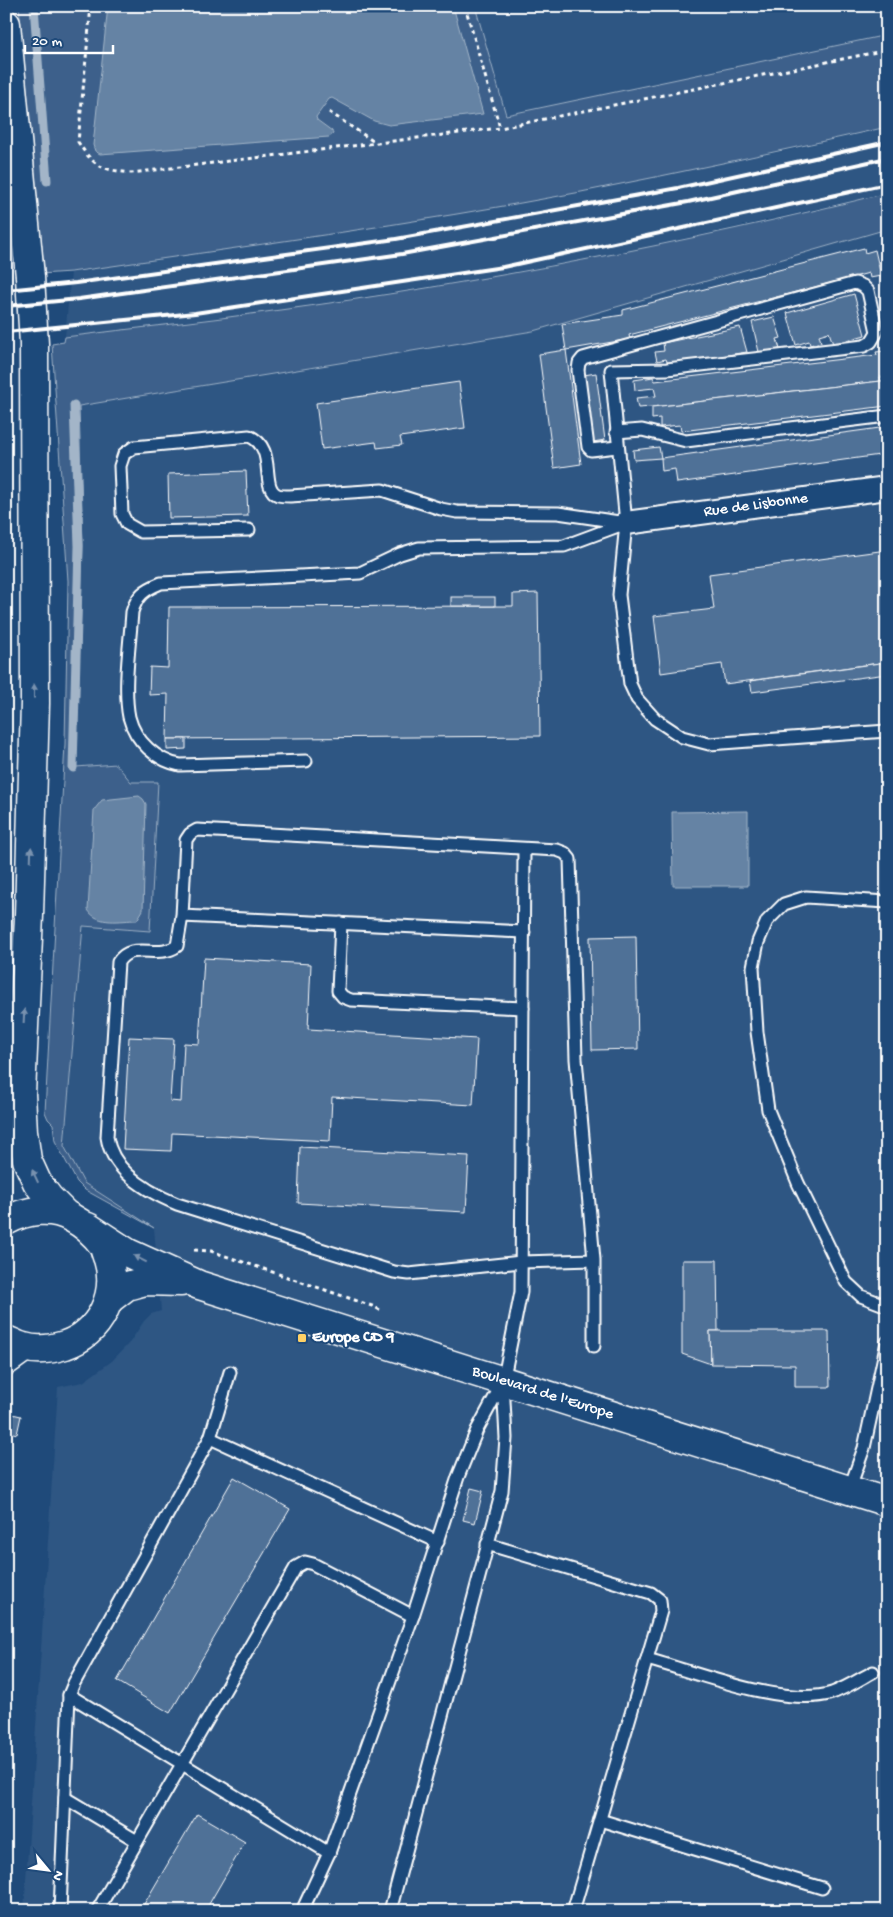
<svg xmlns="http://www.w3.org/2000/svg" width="893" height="1917" viewBox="0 0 893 1917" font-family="'Gochi Hand',sans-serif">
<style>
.built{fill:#2e5683}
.green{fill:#3c618b;stroke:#9eb0c5}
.water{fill:#6583a4;stroke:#a3b5c8}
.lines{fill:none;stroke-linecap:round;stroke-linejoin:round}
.stream{stroke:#a3b5c8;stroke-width:9}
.building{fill:#507197;stroke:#fff}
.lane-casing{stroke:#fff;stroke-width:15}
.street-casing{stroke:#fff;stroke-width:26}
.secondary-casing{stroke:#fff;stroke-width:31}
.highway-casing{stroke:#fff;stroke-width:31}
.path{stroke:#fff;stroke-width:3;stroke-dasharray:4 4;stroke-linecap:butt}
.lane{stroke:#1f4a7a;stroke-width:11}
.street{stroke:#1f4a7a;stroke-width:22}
.secondary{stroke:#1f4a7a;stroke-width:28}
.highway{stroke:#1f4a7a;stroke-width:28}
.rail{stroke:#fff;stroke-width:4}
.oneway{fill:#7992af}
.poi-dot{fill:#ffd166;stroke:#1f4a7a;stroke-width:2}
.labels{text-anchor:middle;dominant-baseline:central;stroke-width:4;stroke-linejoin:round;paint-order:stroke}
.street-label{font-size:16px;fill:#fff;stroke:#1f4a7a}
.poi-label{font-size:16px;font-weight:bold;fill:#fff;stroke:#1f4a7a;text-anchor:start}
</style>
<rect width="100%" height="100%" fill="#1f4a7a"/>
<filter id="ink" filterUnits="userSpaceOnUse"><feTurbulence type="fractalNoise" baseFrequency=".02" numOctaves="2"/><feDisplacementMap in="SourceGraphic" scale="10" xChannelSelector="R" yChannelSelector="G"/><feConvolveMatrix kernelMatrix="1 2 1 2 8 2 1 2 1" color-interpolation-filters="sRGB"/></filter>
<g filter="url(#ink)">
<g class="built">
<path d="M475,6H887V35L506,115Z"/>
<path d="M887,127V193L630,251L471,280L274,311L65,337L71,272L327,234L580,192L794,149Z"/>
<path d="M887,229V1911H24L58,1387L83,1382L112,1361L130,1342L144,1321L151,1314L161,1311L154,1228L84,1183L64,1147L83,925L150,930L158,782H131L116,764L76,767L83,546L79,406L533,331Z"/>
</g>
<g class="green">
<path d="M19,6H475L506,115L887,35V127C785,150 683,172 581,192C412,224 241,247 71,272L40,274L44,269Z"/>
<path d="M887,193V229L533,331L79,406L83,546L76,767L116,764L131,782H158L150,931L83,926L64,1146L84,1183L154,1228L85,1190L77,1182L55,1141L53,1124L48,1119L45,1112L65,744L68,581L52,344L64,342L65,337C135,328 204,321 273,311C480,283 685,243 887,193Z"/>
</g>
<g class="water">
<path d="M108,6H453L483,114L389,125L374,121L332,98L329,99L316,117L317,120L332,131L333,134L329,137L100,154L95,151L93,145Z"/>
<path d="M139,796L143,799L146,804L143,910L137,920C121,920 98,926 88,910L94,810L102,800Z"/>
<path d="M748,811V886H673L672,812Z"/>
</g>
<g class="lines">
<g class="stream">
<path d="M34,6L47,181"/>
<path d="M73,768L79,546L74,405"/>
</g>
</g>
<g class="building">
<path d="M864,248L865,253L875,250L881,276L870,278L869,273L629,335L630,339L566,350L562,324L623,315V310Z"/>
<path d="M887,275V305L881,276Z"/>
<path d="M854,294L865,335L833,344L829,332L819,335L821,342L810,345L809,341L796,345L787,313Z"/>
<path d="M774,317L781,338L777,339L780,349L759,352L752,322Z"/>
<path d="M740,327L747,352L668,364L666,359L657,361L655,352L664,351L663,343Z"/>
<path d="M566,350L581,464L554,468L539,354Z"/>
<path d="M886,351L887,376L880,377L881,381L652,407L638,408L636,398L656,396L654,388L635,390L634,380L653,377L655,381L877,355L876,352Z"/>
<path d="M596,373L605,440L593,442L584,375Z"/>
<path d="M881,381H887V406L681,431L680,425L660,427V418L652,419V407Z"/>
<path d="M459,382L465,428L400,437L402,445L377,448L376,442L322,449L316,403Z"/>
<path d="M887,427V454L677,483L675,469L662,471L661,458Z"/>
<path d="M659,447L661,458L634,460L633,450Z"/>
<path d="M246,471L248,516L169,518L168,474Z"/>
<path d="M887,550V662L725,684L722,664L661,673L654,616L714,609L709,574Z"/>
<path d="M538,593L540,736L167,739L168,694L149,695L150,667L168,668L169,607L513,606V594Z"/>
<rect x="451" y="597" width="44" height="9"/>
<path d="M887,662V674L752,692L750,681Z"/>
<path d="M167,739H186V749L167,750Z"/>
<path d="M636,936L638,1049L592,1050L590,937Z"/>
<path d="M204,958L311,964L308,1029L477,1039L473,1105L332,1097L330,1141L172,1133L171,1151L123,1149L129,1037L174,1039L170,1101L181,1102L184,1043L199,1044Z"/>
<path d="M300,1147L469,1156L466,1212L298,1203Z"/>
<path d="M682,1260H717L718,1331H710L711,1364L682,1354Z"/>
<path d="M710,1331H829L830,1387H795V1365L711,1364Z"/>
<path d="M8,1413L21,1416L17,1434L6,1431Z"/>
<path d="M234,1477L290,1509L170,1713L117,1681Z"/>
<path d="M471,1488L483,1491L475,1523L463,1520Z"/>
<path d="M197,1814L245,1842L205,1911H140Z"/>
</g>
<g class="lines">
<g class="lane-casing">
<g id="lane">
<path d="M616,432L642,430L686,441L887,416"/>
<path d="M617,447L591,450L588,447L578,370L579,363L583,358L855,283L863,286L868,291L877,332L871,342L864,346L667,369L611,370L626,523L619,595L630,684L637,699L655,719L682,737L709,744L887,731"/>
<path d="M249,530L141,532L127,524L122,514L120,466L124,454L134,447L249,436C278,448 259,488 278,495C281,496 286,496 290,496L382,490L441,509L457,512L558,513L626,523L564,546L419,548L400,554L360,573L161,583C144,590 137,595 132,612C130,644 123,687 129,717C135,741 157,761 180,765L306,761"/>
<path d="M887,902L806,897L784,904L767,921L758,942L753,967L757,1032L768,1110L798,1183L846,1282L861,1296L887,1306"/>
<path d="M182,916L524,932"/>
<path d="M341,923L338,991L343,997L351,1000L523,1008"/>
<path d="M594,1346V1260L576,1059L570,859L565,853L557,850L197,830L190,834L186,840L182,916L177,946C158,960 132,940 118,962L107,1137C112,1171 148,1192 177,1204L394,1272L409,1274L521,1262L594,1260"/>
<path d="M503,1382L521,1292L524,849"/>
<path d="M210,1438L438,1542"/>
<path d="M849,1490L864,1448L887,1342"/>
<path d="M487,1544L651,1593L660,1600L661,1611L573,1911"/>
<path d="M647,1659C695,1672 785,1708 832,1693C846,1688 860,1679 873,1672"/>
<path d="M69,1695L329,1853"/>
<path d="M65,1798L137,1841"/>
<path d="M600,1820L822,1888"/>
<path d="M60,1911L69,1695L74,1683L210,1438L230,1372"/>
<path d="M97,1911L296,1567L305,1562L313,1564L413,1616"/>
<path d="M302,1911L329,1853L413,1616L458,1477L477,1430L503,1382L506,1438L502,1491L390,1911"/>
</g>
</g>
<g class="street-casing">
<g id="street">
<path id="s1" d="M626,523L887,488"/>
</g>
</g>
<g class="secondary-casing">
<g id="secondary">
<path d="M6,1221C26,1210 51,1206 72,1218C85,1225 94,1233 103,1245C105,1249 106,1255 108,1259C119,1295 100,1333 65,1345C52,1349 37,1351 24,1347C18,1346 12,1342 6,1340"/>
<path id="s2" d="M88,1227L128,1253L199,1285L887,1502"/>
<path d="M110,1299L127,1286L145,1281L181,1282"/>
</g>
</g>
<g class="highway-casing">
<g id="highway">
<path d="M6,24L30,277L34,344L35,703L29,915L21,1094L23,1132L27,1160L37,1182L49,1198L65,1214"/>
<path d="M6,1361L24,1348"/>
</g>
</g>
<g class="path">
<path d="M91,6L78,142C95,168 101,169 131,173L500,128L887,50"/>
<path d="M465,6L500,128"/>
<path d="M329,112L376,143"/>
<path d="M194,1250L211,1251L375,1307L380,1310"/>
</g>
<use href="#lane" class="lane"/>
<use href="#street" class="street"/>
<use href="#secondary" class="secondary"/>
<use href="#highway" class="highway"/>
<g class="rail">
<path d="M6,290L76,283L396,239L678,188L887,142"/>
<path d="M6,306L79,299L402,254L688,202L887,158"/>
<path d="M6,332L195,313L503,267L887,184"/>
</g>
</g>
<defs><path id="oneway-solid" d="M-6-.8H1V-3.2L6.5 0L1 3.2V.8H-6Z" transform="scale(1.25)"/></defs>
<g class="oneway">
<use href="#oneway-solid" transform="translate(34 691) rotate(-90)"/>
<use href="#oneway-solid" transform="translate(31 854) rotate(-88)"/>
<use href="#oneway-solid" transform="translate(24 1016) rotate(-87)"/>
<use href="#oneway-solid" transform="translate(35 1176) rotate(-115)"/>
<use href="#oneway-solid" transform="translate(140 1259) rotate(-153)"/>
</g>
</g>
<rect class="poi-dot" x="297" y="1333" width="10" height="10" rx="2.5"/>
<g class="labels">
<g class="street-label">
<text stroke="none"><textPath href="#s1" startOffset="131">Rue de Lisbonne</textPath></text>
<text stroke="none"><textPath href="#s2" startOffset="486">Boulevard de l'Europe</textPath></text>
</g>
<g class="poi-label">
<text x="312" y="1338">Europe CD 9</text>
</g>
</g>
<rect width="893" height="1917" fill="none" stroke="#1f4a7a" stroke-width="25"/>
<rect x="12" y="12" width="868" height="1892" fill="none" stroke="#fff" stroke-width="2" filter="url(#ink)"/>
<g transform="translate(48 1870) rotate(119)" stroke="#1f4a7a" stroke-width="4" paint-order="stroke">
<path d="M0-4L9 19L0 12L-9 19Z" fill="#ffffff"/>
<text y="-8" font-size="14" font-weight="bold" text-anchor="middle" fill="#ffffff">N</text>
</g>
<path d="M25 45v8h88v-8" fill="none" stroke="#ffffff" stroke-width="2.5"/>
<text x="32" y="45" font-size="15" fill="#ffffff" stroke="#1f4a7a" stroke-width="4" paint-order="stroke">20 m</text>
</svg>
